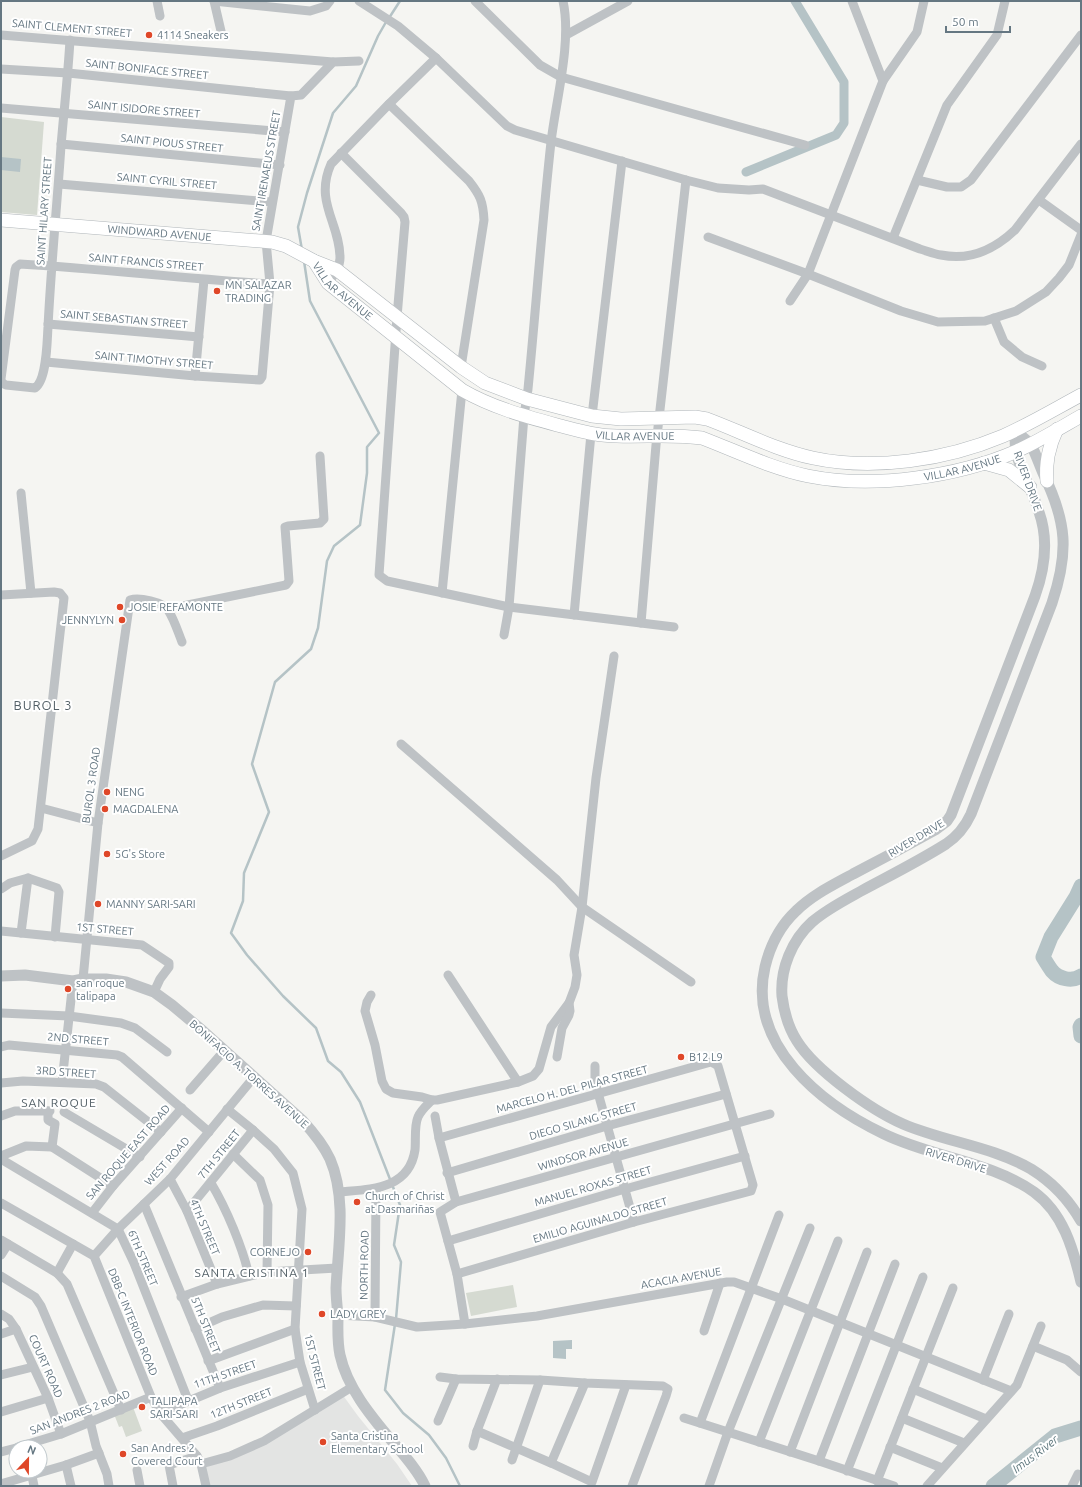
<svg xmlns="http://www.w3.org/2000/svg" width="1082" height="1487" viewBox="0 0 1082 1487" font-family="Ubuntu,sans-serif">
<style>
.built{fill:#e3e4e3}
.green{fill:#d5dad1}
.water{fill:#b5c3c6}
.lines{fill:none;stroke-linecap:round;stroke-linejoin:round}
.stream{stroke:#b5c3c6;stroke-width:2.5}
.canal{stroke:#b5c3c6;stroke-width:9}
.river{stroke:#b5c3c6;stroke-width:15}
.secondary-casing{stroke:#b0b6ba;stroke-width:14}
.minor{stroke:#bec2c5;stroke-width:9}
.tertiary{stroke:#bec2c5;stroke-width:11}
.secondary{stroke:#fff;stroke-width:13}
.poi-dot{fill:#df4728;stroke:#fff;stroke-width:1.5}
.labels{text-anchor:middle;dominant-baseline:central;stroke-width:4;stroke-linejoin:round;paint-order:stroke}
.street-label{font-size:11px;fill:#657782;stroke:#fff}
.poi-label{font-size:11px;fill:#657782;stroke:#fff;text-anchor:start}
.neighbourhood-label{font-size:12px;letter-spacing:1px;fill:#536067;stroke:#fff}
.water-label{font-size:12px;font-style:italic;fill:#60797f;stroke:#fff}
.quarter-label{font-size:13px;letter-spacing:1px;fill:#536067;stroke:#fff}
</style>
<rect width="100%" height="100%" fill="#f5f5f2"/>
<path class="built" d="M342,1394L358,1416L397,1464L412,1486H209L206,1467L257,1447Z"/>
<g class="green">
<path d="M1,117L44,122L37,215L1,212Z"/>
<path d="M513,1285L517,1307L471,1316L466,1293Z"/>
<path d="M133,1407L142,1431L126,1437L122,1426L119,1427L114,1414Z"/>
</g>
<g class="water">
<path d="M1,157L21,159L20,172L1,170Z"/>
<path d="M572,1340V1349H566V1359L553,1358V1341Z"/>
</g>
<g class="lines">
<g class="stream">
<path d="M389,18L400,1"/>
<path d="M302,250L298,227L307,193L333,113L356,86L378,36L386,22"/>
<path d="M304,261L310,301L379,433L367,447V473L360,525L334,546L327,561L318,628L311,649L275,682L252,764L269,812L244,873L243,901L231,933L247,955L283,996L316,1028L328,1061L341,1072L360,1102L400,1205L394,1245L401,1262L396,1319"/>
<path d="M395,1324L385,1390L403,1413L429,1435L446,1458L460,1486"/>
</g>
<path class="canal" d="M746,172L836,135L844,123V82L795,1"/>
<g class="river">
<path d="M1081,886L1076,897L1051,937L1043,957C1046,962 1049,967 1052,971C1059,979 1072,982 1081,976"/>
<path d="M1081,1025L1080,1027L1081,1036"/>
<path d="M993,1486L1055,1436L1081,1428"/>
</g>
<g class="secondary-casing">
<g id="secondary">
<path id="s1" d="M1,220L272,242L286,246L314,261L337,270L461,367L485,383L527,399L592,416L621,419L695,417L707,419C742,432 776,450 813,458C873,471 946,460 1003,436C1030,424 1055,409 1081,395"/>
<path id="s2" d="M314,261L328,283L462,390C491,407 524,416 557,425C577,430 596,436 617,436C645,437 674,434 702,438C736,451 773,469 808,476C873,489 957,477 1017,451C1039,441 1060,428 1081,416"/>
<path d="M984,463L1009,470L1030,487"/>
<path d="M1047,481C1045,462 1049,446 1057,429"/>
</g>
</g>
<g class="minor">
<path d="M157,1L160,16"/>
<path d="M214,1L310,11L326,6L330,1"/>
<path d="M214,1L221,31"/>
<path d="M359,1L398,26L436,58L507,126L515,130L686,180L718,188L749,190L763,189L920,249C927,251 934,254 941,255C970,261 995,249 1015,230L1081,144"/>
<path d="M475,1L540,65L561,77L805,145"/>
<path d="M1,35L333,62"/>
<path d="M566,35L628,1"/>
<path d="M70,40C68,75 64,110 61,146C57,206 51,266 48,327C47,341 47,380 35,388L6,385L2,383L1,379L15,270L16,267L20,264C104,269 187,279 270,284"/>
<path d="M1,69L68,73L291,96"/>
<path d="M883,81L917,32L924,1"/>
<path d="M389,104L469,181C480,195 483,201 484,220L461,367"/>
<path d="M1,108L285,132"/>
<path d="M61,144L280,165"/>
<path d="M341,153L401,213L404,217L405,222L397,317L379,575L387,581L509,607L641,623L656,445L686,180"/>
<path d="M917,180L947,187H961L971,180L1081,35"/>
<path d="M59,184L272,202"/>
<path d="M1039,200L1081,230"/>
<path d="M708,237L808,274L901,311L938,322L985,321L1016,311L1046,292L1059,278L1069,265L1081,235"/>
<path d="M893,238L947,105L997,35L1005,1"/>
<path d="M328,283C333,276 340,268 340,258C340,223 314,202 331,164L389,104L436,58"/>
<path d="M790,301L808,274L883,81L852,1"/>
<path d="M994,318L1004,342L1022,357L1042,366"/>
<path d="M48,324L199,337"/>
<path d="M46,362L195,376L260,380L262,377L270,284L266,241L291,96L301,95L333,62L359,61"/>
<path d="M195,376L204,280"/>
<path d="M592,416L622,161"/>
<path d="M21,493L31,593"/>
<path d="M442,593L462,390"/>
<path d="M1,595L54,592L60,593L64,598L38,829L32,841L1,856"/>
<path d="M168,609L286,585L289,581L285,527L288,526L320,523L324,519L320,456"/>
<path d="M574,615L591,434"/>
<path d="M641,623L674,627"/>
<path d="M504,635L509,607L524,416L528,389C536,307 542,224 551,142C556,100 572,42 563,1"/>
<path d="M401,744L557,880L582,907L691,982"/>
<path d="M41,808L98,823"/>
<path d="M1,889L10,883L28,878L57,888L59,892L55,937"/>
<path d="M1,931L142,945L169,963V967L160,979L154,992"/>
<path d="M21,933L28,878"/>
<path d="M448,975L518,1082"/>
<path d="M83,979L98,823L130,600C139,597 163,602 168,610C174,619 178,632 182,642"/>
<path d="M371,995L367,1002L365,1011L375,1045L382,1081L386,1089L393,1093L422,1097L432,1100H437L518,1082L533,1076L539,1069L551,1027L569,1003"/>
<path d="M1,1013L69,1016L121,1023L135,1028L167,1052"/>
<path d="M1,1047L9,1045L117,1055L122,1057L209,1132"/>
<path d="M557,1057L562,1028L569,1015L570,1011L569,1003L575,987L577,975L574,955L582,907L596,778L614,656"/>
<path d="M595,1066V1082L634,1222"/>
<path d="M62,1082L73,981"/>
<path d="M1,1083L23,1081L96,1084L104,1087L161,1132"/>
<path d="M190,1090L224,1051"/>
<path d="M227,1109L253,1130L274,1149L293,1173L302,1209L295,1329L300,1362L315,1410"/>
<path d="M48,1111V1120L55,1124L52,1147"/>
<path d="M64,1112L140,1157"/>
<path d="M1,1116L15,1111H50"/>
<path d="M435,1116L439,1138L456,1202"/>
<path d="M439,1138L711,1062L715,1064L718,1066L753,1185L751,1191L634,1222L457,1274"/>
<path d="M233,1154L260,1180L268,1205L267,1272"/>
<path d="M1,1156L26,1146L52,1147L113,1186"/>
<path d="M1,1159L118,1229L134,1263L188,1400"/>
<path d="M447,1173L607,1126L726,1094"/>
<path d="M170,1179L187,1211L217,1284"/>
<path d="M211,1183C226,1208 243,1248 249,1276"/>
<path d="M339,1192C370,1189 409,1190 415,1150C416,1140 414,1126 418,1117C421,1110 427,1105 432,1100"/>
<path d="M1,1203L94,1256L151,1397L160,1413L197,1456L201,1464L206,1486"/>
<path d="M144,1204L220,1388"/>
<path d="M187,1211L253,1130"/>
<path d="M92,1213L113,1186L182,1108"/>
<path d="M1,1240L57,1273L67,1284L121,1410"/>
<path d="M448,1241L625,1189L745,1156"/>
<path d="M1,1255L8,1244"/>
<path d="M94,1256L118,1229L170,1179L254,1077"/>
<path d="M57,1273L73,1244"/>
<path d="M1,1276L35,1297L41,1306L90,1421L96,1446L107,1474L109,1486"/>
<path d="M181,1297L217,1284L267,1272L337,1268"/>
<path d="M1,1314L9,1319L16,1329L48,1398L61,1434"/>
<path d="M338,1315L375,1317L417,1327L465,1324L537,1316L727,1282H734L782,1299L1011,1391"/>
<path d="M375,1317L376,1189"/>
<path d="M465,1324L457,1274L440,1212L456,1202L770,1114"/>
<path d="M195,1329L222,1317L263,1305L296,1306"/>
<path d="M704,1331L720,1283"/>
<path d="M1,1334L16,1329"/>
<path d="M1033,1346L1067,1360L1081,1372"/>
<path d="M208,1361L295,1329"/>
<path d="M1,1375L33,1367"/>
<path d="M440,1377L456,1379L540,1380L585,1383L663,1386L668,1389L666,1396L632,1486"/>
<path d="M983,1380L1009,1314"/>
<path d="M913,1389L986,1419"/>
<path d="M1,1412L48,1398"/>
<path d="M160,1413L220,1388L300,1362"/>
<path d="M684,1418L819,1461L894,1486"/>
<path d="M902,1418L964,1443"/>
<path d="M438,1421L456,1379"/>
<path d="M700,1423L779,1215"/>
<path d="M477,1431L551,1463L585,1383"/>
<path d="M182,1438L217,1426L308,1389"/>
<path d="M759,1442L838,1241"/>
<path d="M473,1446L477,1431L497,1379"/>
<path d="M18,1447L61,1434L151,1397"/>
<path d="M890,1447L942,1468"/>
<path d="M1,1452L16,1448"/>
<path d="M790,1452L867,1252"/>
<path d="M512,1460L540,1380"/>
<path d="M819,1461L895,1264"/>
<path d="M551,1463L592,1482L626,1385"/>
<path d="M201,1464L230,1456L264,1441L352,1387"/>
<path d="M66,1465L71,1486"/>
<path d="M137,1470L140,1486"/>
<path d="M847,1471L923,1277"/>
<path d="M32,1476L34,1486"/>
<path d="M877,1481L953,1288"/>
<path d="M1,1484L66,1465L99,1453"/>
<path d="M173,1486L169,1465L197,1456"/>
<path d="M709,1486L728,1432L810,1228"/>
<path d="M927,1486L1017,1385L1041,1326"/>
<path d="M1072,1486L1078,1474"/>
</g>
<g class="tertiary">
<path d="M1015,431C1015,438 1015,445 1016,452C1021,473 1033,492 1039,512C1049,540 1045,568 1035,596L951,815L947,821L935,830C908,845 880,860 853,874C833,885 812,895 796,911C780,926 770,946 765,967C747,1045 821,1104 884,1134C931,1157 992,1162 1034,1192C1063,1213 1073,1248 1081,1282"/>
<path d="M1015,431C1020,435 1027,440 1031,445C1036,454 1039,464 1043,473C1067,522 1069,552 1052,603L971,814C965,827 958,836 946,844C919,861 891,875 863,890C845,900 827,909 812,922C792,940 780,969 782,996C784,1012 788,1027 797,1041C815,1070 871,1110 903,1124C945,1142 991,1146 1031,1169C1052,1182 1069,1200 1081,1221"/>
<path d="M1,976L25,975L73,981L83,979H106L126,982L154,992L172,1005L203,1031L302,1120C313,1132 323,1144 330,1159C347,1198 338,1247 336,1288C336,1297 337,1306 338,1315C338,1329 337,1341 340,1355C347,1387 370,1415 391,1440C403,1454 417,1469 425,1486"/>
</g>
<use href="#secondary" class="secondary"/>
</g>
<g class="poi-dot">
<circle cx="149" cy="35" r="4"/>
<circle cx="217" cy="291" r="4"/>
<circle cx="120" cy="607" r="4"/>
<circle cx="122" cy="620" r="4"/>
<circle cx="107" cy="792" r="4"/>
<circle cx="105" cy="809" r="4"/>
<circle cx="107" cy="854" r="4"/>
<circle cx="98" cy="904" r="4"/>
<circle cx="68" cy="989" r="4"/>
<circle cx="681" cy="1057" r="4"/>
<circle cx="357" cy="1202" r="4"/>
<circle cx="308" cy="1252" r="4"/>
<circle cx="322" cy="1314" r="4"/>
<circle cx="142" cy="1407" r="4"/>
<circle cx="323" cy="1442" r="4"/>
<circle cx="123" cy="1454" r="4"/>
</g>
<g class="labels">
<g class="street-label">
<text transform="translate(72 28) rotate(5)">SAINT CLEMENT STREET</text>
<text transform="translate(147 69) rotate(6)">SAINT BONIFACE STREET</text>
<text transform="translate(144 109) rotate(5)">SAINT ISIDORE STREET</text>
<text transform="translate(172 143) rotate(6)">SAINT PIOUS STREET</text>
<text transform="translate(266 171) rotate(-80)">SAINT IRENAEUS STREET</text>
<text transform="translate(167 181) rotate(5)">SAINT CYRIL STREET</text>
<text transform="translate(44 211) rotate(-86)">SAINT HILARY STREET</text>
<text stroke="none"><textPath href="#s1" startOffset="159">WINDWARD AVENUE</textPath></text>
<text transform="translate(146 262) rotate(5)">SAINT FRANCIS STREET</text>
<text stroke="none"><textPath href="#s2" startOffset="42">VILLAR AVENUE</textPath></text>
<text transform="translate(124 319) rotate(5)">SAINT SEBASTIAN STREET</text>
<text transform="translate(154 360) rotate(5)">SAINT TIMOTHY STREET</text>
<text stroke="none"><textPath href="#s2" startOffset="378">VILLAR AVENUE</textPath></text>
<text stroke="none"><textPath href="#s2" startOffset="714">VILLAR AVENUE</textPath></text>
<text transform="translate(1028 481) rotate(70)">RIVER DRIVE</text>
<text transform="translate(91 785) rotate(-82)">BUROL 3 ROAD</text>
<text transform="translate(916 838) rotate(-31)">RIVER DRIVE</text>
<text transform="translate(105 929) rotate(5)">1ST STREET</text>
<text transform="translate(78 1039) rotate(5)">2ND STREET</text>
<text transform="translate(66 1072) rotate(4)">3RD STREET</text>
<text transform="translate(249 1074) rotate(42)">BONIFACIO A. TORRES AVENUE</text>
<text transform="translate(572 1089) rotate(-15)">MARCELO H. DEL PILAR STREET</text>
<text transform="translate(583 1121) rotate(-16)">DIEGO SILANG STREET</text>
<text transform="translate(128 1152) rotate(-49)">SAN ROQUE EAST ROAD</text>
<text transform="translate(219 1154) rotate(-51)">7TH STREET</text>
<text transform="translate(583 1154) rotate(-16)">WINDSOR AVENUE</text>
<text transform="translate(956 1160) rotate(17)">RIVER DRIVE</text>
<text transform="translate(167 1161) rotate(-48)">WEST ROAD</text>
<text transform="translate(593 1186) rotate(-16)">MANUEL ROXAS STREET</text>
<text transform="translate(600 1220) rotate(-16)">EMILIO AGUINALDO STREET</text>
<text transform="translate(205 1227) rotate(67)">4TH STREET</text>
<text transform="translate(143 1258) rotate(67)">6TH STREET</text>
<text transform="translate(364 1265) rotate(-89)">NORTH ROAD</text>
<text transform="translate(681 1278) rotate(-10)">ACACIA AVENUE</text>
<text transform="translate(133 1322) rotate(68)">DBB-C INTERIOR ROAD</text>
<text transform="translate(206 1325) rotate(68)">5TH STREET</text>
<text transform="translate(315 1362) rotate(76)">1ST STREET</text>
<text transform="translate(46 1366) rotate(66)">COURT ROAD</text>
<text transform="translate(225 1374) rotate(-19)">11TH STREET</text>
<text transform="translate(241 1403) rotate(-22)">12TH STREET</text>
<text transform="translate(80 1412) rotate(-21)">SAN ANDRES 2 ROAD</text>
</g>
<g class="poi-label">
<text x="157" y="35">4114 Sneakers</text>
<text x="225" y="285">MN SALAZAR<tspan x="225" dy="13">TRADING</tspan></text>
<text x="128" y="607">JOSIE REFAMONTE</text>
<text x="114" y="620" text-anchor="end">JENNYLYN</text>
<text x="115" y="792">NENG</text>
<text x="113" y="809">MAGDALENA</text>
<text x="115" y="854">5G's Store</text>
<text x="106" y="904">MANNY SARI-SARI</text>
<text x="76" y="983">san roque<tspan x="76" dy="13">talipapa</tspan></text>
<text x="689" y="1057">B12 L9</text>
<text x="365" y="1196">Church of Christ<tspan x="365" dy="13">at Dasmariñas</tspan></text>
<text x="300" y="1252" text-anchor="end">CORNEJO</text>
<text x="330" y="1314">LADY GREY</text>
<text x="150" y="1401">TALIPAPA<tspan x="150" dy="13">SARI-SARI</tspan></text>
<text x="331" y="1436">Santa Cristina<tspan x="331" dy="13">Elementary School</tspan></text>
<text x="131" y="1448">San Andres 2<tspan x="131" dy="13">Covered Court</tspan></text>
</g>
<g class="neighbourhood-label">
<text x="59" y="1102">SAN ROQUE</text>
<text x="252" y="1272">SANTA CRISTINA 1</text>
</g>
<g class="water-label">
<text transform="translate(1035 1454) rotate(-37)">Imus River</text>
</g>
<g class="quarter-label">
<text x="43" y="705">BUROL 3</text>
</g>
</g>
<rect width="1082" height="1487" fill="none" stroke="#657782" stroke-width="4"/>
<g transform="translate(28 1459) rotate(22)"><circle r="19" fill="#ffffff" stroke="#c1c9cd"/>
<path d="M0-3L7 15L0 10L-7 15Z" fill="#df4728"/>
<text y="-6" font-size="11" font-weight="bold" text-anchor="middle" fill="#657782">N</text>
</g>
<path d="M946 26v6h64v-6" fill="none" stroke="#657782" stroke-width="2"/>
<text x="952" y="26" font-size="12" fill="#657782" stroke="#ffffff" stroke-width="3" paint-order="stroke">50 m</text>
</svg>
